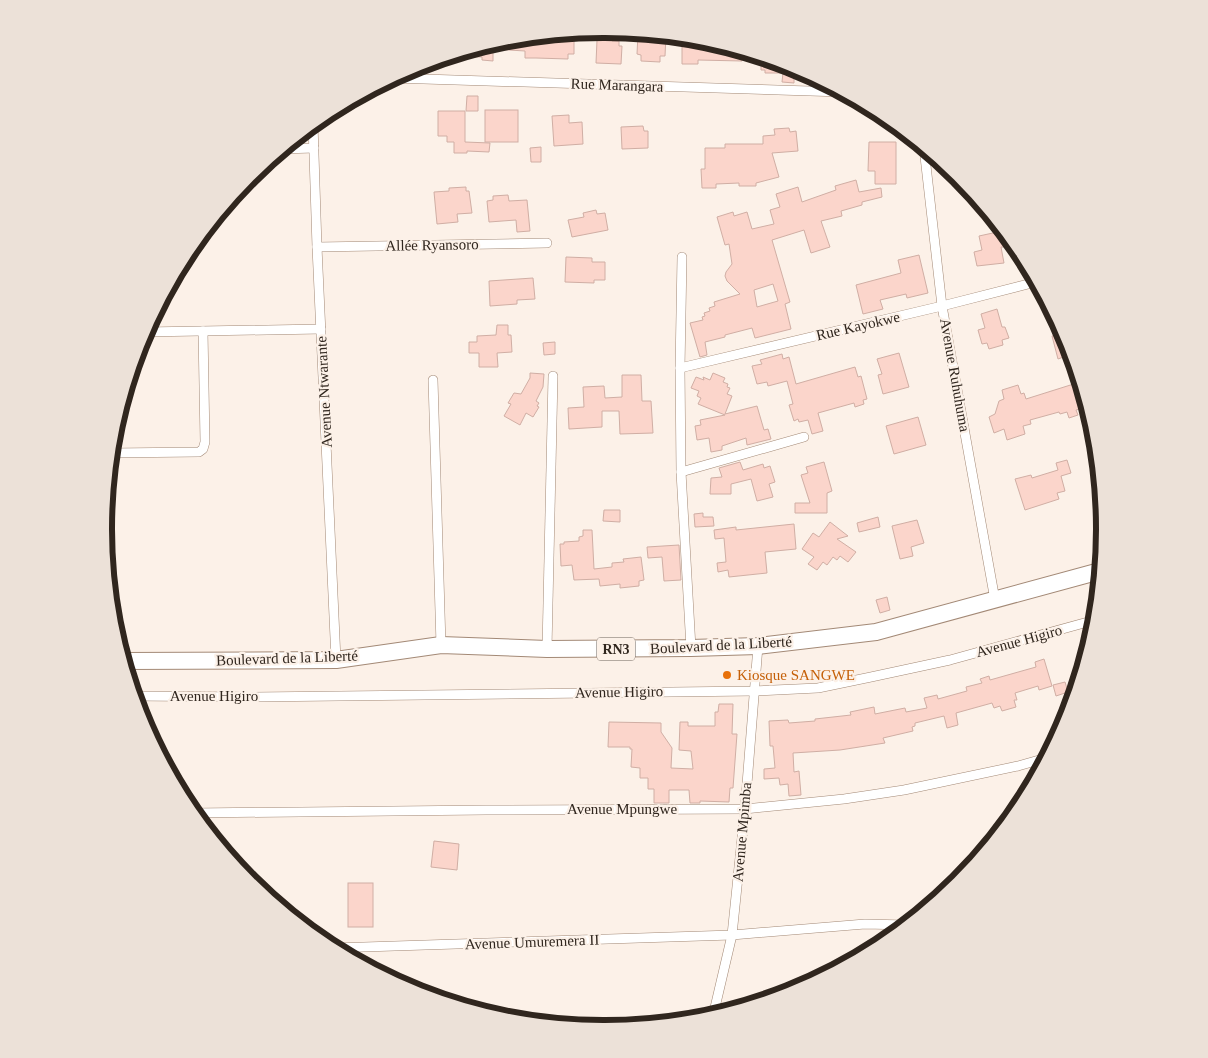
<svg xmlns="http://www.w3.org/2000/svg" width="1208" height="1058" viewBox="0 0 1208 1058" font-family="Georgia,serif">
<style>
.building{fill:#fbd5cb;stroke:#d0aea4;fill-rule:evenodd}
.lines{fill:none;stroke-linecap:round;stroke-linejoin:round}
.street-casing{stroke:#a38976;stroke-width:10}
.highway-casing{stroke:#a38976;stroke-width:18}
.street{stroke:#fff;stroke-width:9}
.highway{stroke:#fff;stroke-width:16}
.food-dot{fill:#e8710a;stroke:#fcf1e8;stroke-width:2}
.labels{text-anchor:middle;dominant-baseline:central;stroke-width:4.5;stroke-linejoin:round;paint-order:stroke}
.shield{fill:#fcf1e8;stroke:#6d635b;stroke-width:1}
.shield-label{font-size:14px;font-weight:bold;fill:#30261e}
.street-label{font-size:15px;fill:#30261e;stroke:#fcf1e8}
.food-label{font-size:15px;fill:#c56008;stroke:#fcf1e8;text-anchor:start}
.rim{fill:none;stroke:#30261e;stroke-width:6}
</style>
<rect width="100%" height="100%" fill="#fcf1e8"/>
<g class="building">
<path d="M604,29L612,30V41H619V46H622L621,64L596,63L597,40H582V31Z"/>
<path d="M638,34L666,35L665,56H660V62L641,61V55L637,54Z"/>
<path d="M538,35L574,37V54H568V59L536,58H525V51L493,49V61L482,60V57L453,56V55L507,38Z"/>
<path d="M682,36L702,38L759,56V58H742V61L698,60V64H682Z"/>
<path d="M761,56L794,66V83L782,82L783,73H765V70H761Z"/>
<path d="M467,96H478V111H466Z"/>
<rect x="485" y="110" width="33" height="32"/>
<path d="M438,111H465V142L490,143L489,152L467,151V153H454V142H447V136H438Z"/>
<path d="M569,115V123L582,122L583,144L554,146L552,116Z"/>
<path d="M643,126L644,131H648V148L622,149L621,127Z"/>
<path d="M789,128L790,132L796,131L798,151L772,153L779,177L756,183V186H739V183L716,184V188H702L701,169H705V148H725V144H763V136L775,135L774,129Z"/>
<path d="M869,142H896V184H875V171H868Z"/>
<path d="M541,147V162H531L530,148Z"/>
<path d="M856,180L859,192L881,188L882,197L862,202V205L841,211L842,216L821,221L830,247L811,253L804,230L772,240L790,302L785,304L791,329L755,338L752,328L725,335V337L705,342L707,355L700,357L690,323L703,320L702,317L705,316L704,313L710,311L709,308L715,306L714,302L740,294L727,281L725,276L726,272L732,264L729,244L725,245L717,217L733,212L734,216L747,212L752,229L774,224L770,210L780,207L776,194L798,187L802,202L836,190L835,186ZM773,284L778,301L757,307L754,290Z"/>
<path d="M466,187V191H469L472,213L457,214L458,222L437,224L434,192L449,191V188Z"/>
<path d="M508,195L509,201L527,200L530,231L517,232L516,220L489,222L487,201L493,200V196Z"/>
<path d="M596,210L597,214L605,213L608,230L572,237L568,220L584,217L583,213Z"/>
<path d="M1002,231L1005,247H1001L1004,263L977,266L974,252L982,250L979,236Z"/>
<path d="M919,255L928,293L907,298L906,294L880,300L883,309L863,314L856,285L901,273L898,260Z"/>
<path d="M566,257L592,258V262H605V280H594V283L565,282Z"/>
<path d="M533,278L535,299L517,300V304L490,306L489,281Z"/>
<path d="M997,309L1002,327H1005L1009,338L1002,340L1003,345L989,349L987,343L982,344L978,330L985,328L981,314Z"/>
<path d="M497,325H508V335H511L512,352L497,353L498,367H479V353H469V342H477V336L496,335Z"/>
<path d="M1062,333L1069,355L1058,359L1052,336Z"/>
<path d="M555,342V354L544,355L543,343Z"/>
<path d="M899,353L909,387L883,394L878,375L882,374L877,359Z"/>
<path d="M782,354L783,359L789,357L796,384L855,367L858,377L861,376L867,399L863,400L864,404L855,407L854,403L818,413L823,431L812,434L808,420L799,422L798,419L794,421L789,405L793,404L787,381L768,386L767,382L757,384L752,366L762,364L760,360Z"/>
<path d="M530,373L544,374L543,387L536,401L539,403L537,406L539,407L533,417L526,413L520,425L504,416L511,404L508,403L514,393L521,394L530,378Z"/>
<path d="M713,373L725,378L723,382L728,384L727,387L730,388L727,394L732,396L725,414L757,406L764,430L768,429L771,439L747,445L746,438L722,446V450L711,452L709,438L697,440L695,426L701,425L700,420L725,415L698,404L701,398L697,396L699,391L691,388L696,377L704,380L703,377L710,380Z"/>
<path d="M622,375H641L642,401H651L653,433L620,434L619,411H602V427L569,429L568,408L584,407L583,387L604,386L605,398L622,397Z"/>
<path d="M1080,382L1087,407L1076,410L1078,415L1069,418L1067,412L1060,414L1059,412L1030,420L1031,424L1023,426L1025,434L1007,440L1004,429L994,433L989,417L995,414L999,401L1004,399L1002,390L1018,385L1021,394L1024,393L1026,399Z"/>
<path d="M918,417L926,445L894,454L886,426Z"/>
<path d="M1067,460L1071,473L1061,476L1065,491L1057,493L1059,499L1025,510L1015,479L1031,475L1032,478L1058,470L1056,463Z"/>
<path d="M740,462L743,470L763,464L764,468L770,466L775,482L769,484L773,497L757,501L751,479L731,484V494H710L711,478L722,477L719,468Z"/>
<path d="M824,462L832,491L827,493V513H795V503H810L801,475L808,473L806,467Z"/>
<path d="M604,510H620V522L603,521Z"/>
<path d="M703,513V517H713L714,526L695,527L694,514Z"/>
<path d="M878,517L880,527L859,532L857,523Z"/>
<path d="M917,520L924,543L911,547L913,556L900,559L892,526Z"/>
<path d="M830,522L848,536L837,539L856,552L848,562L840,556L837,560L833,557L827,565L823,562L817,570L808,564L814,557L802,549L813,533L819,537Z"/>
<path d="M794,524L796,549L765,552L767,573L729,577L728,570L718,572L717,563L726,562L724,538L715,539L714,530L736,527V530Z"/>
<path d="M583,530H592L594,569L612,567V563L624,562L623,559L641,557L644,580L639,581V586L620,588V584L600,586L599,579L574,580L572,565L561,566L560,544H564V542L579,541V537L583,536Z"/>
<path d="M679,545L681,580L664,581L662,557L648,558L647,547Z"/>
<path d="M887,597L890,610L880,613L876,600Z"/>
<path d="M1044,659L1052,686L1039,690L1038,686L1015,693L1017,700H1014L1016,707L1002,711L1000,706L994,708L992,703L956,713L958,725L947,728L944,716L915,723V726L912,727L913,731L883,738L885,743L840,750L793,753L794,772L799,771L801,795L789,796L788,784L780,785L779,778L764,779V769L775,768L773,746H770L769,721L788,720L789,723L815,721V719L851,715L850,712L874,707L875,714L905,708L906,712L927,708L924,698L937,695L938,699L967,691L966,687L982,683L980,679L989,676L990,680L1036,667L1035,662Z"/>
<path d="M1065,682L1068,692L1056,696L1053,685Z"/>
<path d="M719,704H733L732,734H737L733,788H730L729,802L700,801V803H690L689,790H669V803H654V789H648V778H640V768L631,767L632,749H630V747H608L609,722L661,723V732L672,748L671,768L693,769L691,751L679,750L680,722H688V726H715V712H718Z"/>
<path d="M434,841L459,844L457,870L431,867Z"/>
<rect x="348" y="883" width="25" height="44"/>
</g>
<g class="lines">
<g class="street-casing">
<g id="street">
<path d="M392,78L842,92"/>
<path d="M313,124L317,247L336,660"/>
<path d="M924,148L942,306L995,600"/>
<path d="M282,149L314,148"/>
<path d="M317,247L547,243"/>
<path d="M682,257L680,368L681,472L691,648"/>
<path d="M145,332L321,329"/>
<path d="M680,368L942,306L1036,282"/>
<path d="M433,380L441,645"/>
<path d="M111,453L199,452L203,449L205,442L203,331"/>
<path d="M681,472L804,437"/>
<path d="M547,649L553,376"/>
<path d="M134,696L251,697L754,691L818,688L871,677L950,660L1095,620"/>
<path d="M193,813L486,810L745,809L844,799L904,790L1018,766L1046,758"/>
<path d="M333,948L732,935L865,924L907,925"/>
<path d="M713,1016L732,935L745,809L758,646"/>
</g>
</g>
<g class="highway-casing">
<path id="highway" d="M124,661L336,660L441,645L547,649L691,648L758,646L876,632L1100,571"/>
</g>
<use href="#street" class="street"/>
<use href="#highway" class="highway"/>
</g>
<circle class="food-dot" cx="727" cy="675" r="5"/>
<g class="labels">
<rect class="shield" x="597" y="637.5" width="38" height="23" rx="4"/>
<g class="shield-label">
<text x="616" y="649">RN3</text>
</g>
<g class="street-label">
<text transform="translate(617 85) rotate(2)">Rue Marangara</text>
<text transform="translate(432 245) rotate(-1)">Allée Ryansoro</text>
<text transform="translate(858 326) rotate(-13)">Rue Kayokwe</text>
<text transform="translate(955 375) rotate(80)">Avenue Ruhuhuma</text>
<text transform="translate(324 392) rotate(-93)">Avenue Ntwarante</text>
<text transform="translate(1019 641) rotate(-15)">Avenue Higiro</text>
<text transform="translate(721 645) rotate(-3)">Boulevard de la Liberté</text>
<text transform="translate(287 658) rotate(-2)">Boulevard de la Liberté</text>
<text transform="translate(619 692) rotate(-1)">Avenue Higiro</text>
<text x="214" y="696">Avenue Higiro</text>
<text x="622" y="809">Avenue Mpungwe</text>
<text transform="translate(742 832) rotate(-85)">Avenue Mpimba</text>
<text transform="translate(532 942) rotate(-2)">Avenue Umuremera II</text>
</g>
<g class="food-label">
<text x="737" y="675">Kiosque SANGWE</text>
</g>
</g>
<path d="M0 0H1208V1058H0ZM603 38H605A491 491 0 0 1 1096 529V529A491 491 0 0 1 605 1020H603A491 491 0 0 1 112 529V529A491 491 0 0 1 603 38Z" fill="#ece1d8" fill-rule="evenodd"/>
<path class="rim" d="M603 38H605A491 491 0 0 1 1096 529V529A491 491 0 0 1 605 1020H603A491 491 0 0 1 112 529V529A491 491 0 0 1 603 38Z"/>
</svg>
